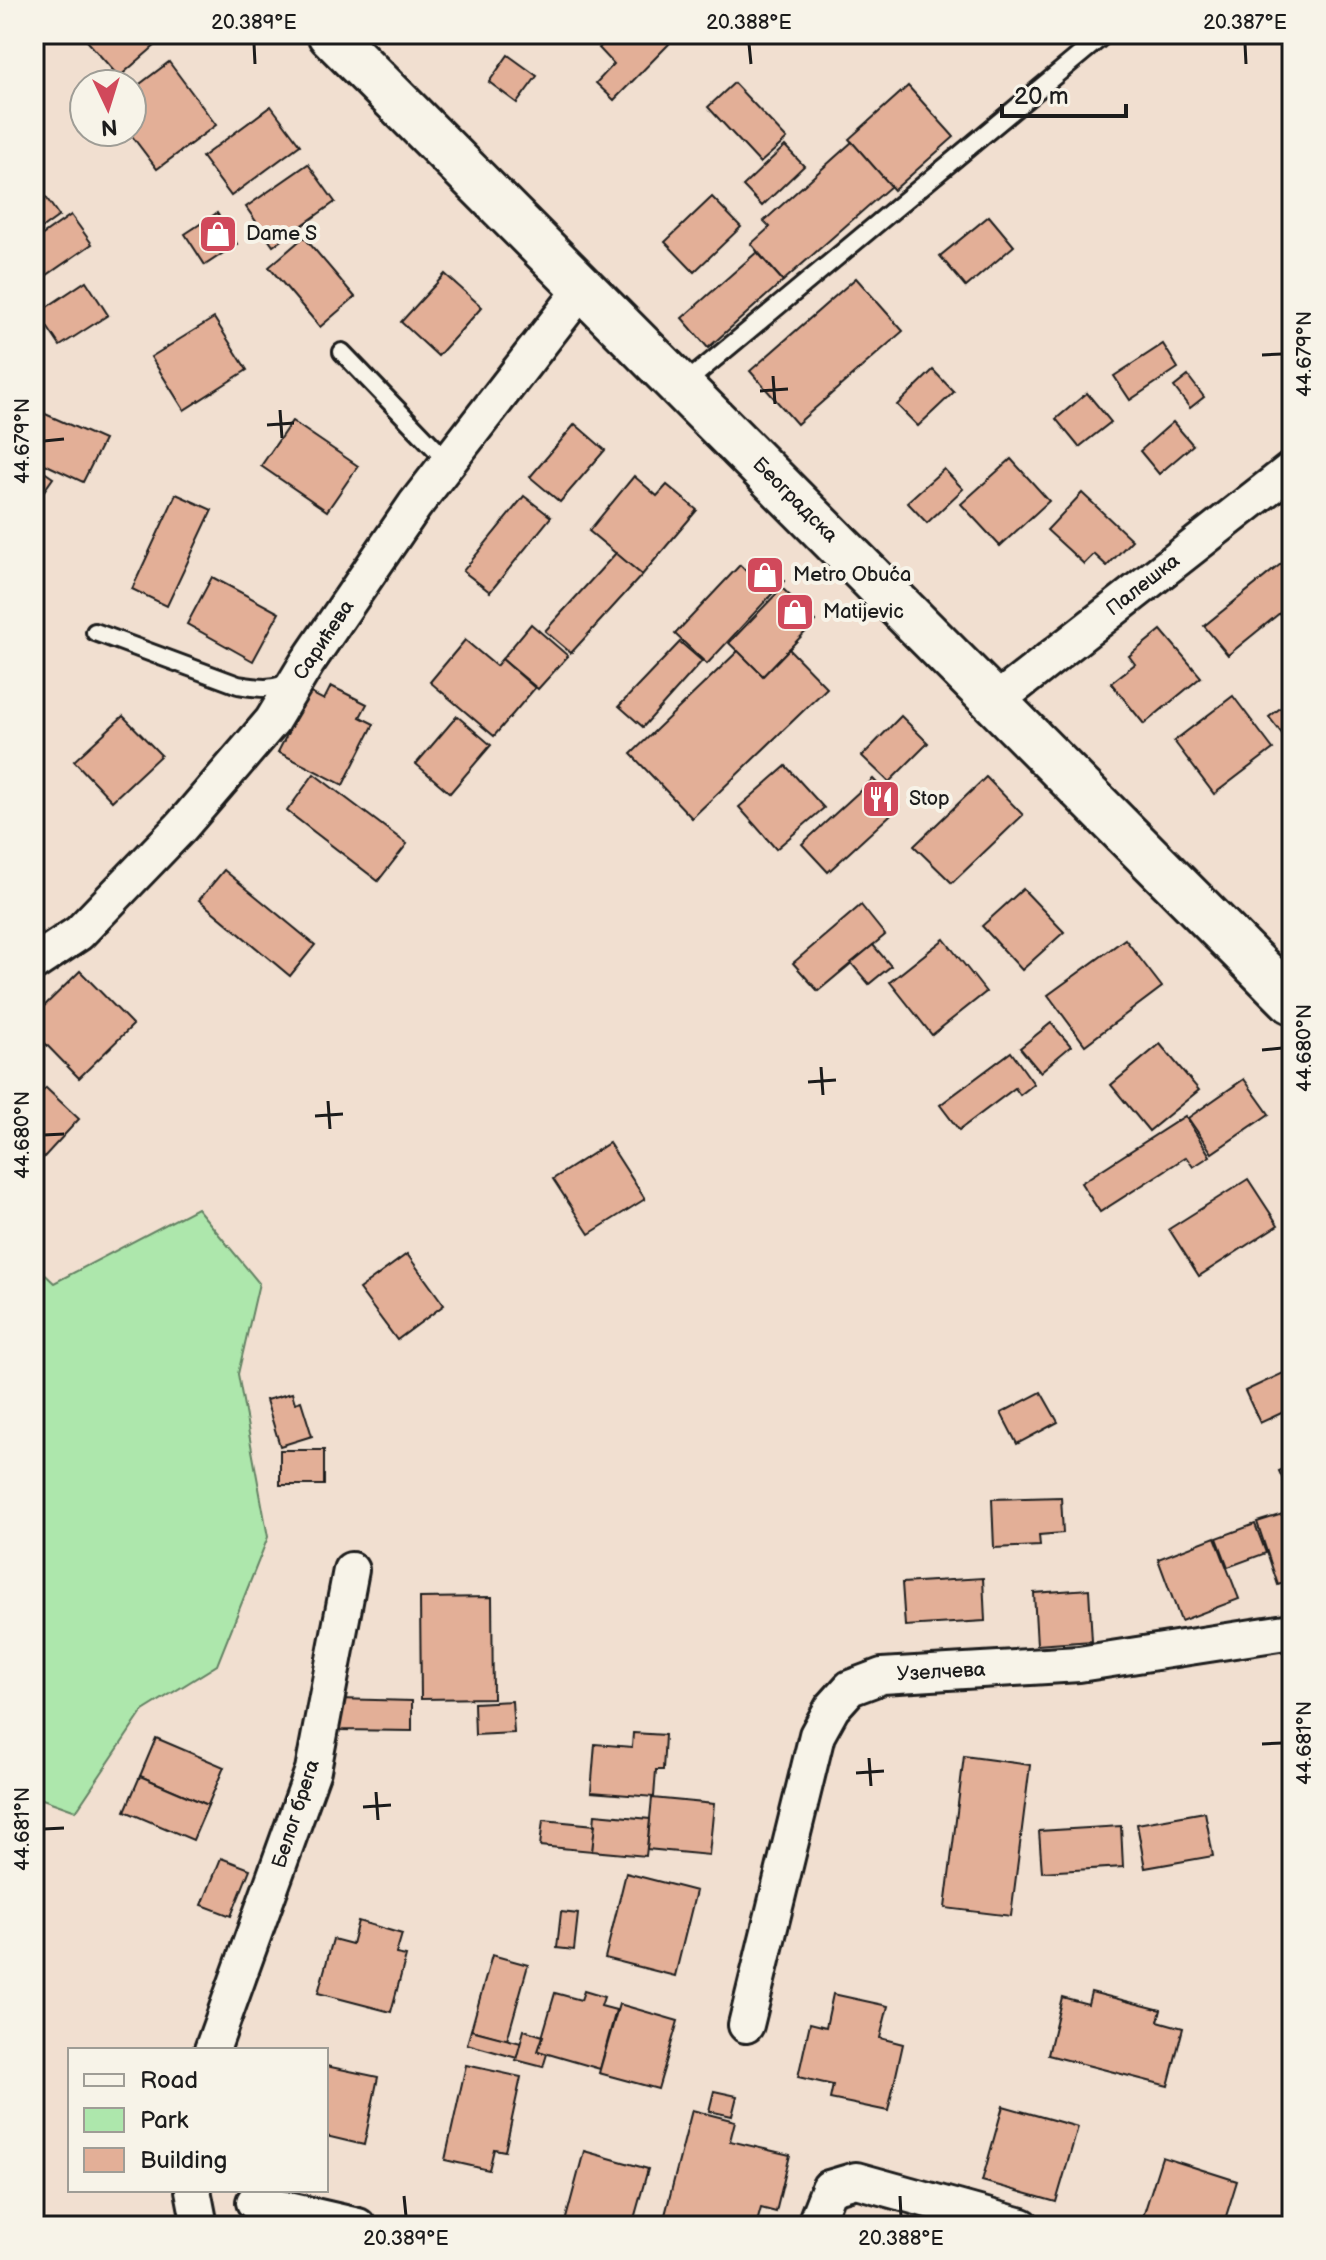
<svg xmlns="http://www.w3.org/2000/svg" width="1326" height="2260" viewBox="0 0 1326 2260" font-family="'Balsamiq Sans',sans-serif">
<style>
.green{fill:#ade7ac;stroke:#648264;stroke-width:2}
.building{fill:#e3af97;stroke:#1c1c1c;stroke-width:2}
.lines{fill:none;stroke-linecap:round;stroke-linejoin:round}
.service-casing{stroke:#1c1c1c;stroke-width:22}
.minor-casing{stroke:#1c1c1c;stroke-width:40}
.secondary-casing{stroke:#1c1c1c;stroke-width:50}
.service{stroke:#f7f3e8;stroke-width:16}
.minor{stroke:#f7f3e8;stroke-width:34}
.secondary{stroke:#f7f3e8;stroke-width:44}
.ticks{fill:none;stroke:#1c1c1c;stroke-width:3}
.labels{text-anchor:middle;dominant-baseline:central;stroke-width:8;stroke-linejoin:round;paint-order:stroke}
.poi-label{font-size:20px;fill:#1c1c1c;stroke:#f7f3e8;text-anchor:start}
.street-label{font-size:20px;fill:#1c1c1c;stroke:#f7f3e8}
.neatline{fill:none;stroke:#1c1c1c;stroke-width:3}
.ticks-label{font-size:20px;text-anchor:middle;fill:#1c1c1c}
</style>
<rect width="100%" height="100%" fill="#f1dfd0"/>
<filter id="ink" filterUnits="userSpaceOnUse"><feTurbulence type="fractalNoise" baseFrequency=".0125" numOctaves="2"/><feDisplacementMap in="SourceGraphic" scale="16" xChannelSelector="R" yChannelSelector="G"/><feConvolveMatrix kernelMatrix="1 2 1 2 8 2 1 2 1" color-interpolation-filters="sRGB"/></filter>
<g filter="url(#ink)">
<path class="green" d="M197,1208L259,1283L238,1374L268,1537L217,1665L143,1711L76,1811L34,1796V1264L54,1283Z"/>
<g class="building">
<path d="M81,34H162L165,37L119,77Z"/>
<path d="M613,34H658L669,44L614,100L596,83L614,64L599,48Z"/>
<path d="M1046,34H1088L1074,46L1064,35L1053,43Z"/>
<path d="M508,55L537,76L517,103L489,82Z"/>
<path d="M169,62L216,125L157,169L129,132H132V90Z"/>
<path d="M734,83L787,139L760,163L708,107Z"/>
<path d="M908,86L954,137L894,190L849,139Z"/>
<path d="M271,106L300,145L231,196L202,157Z"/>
<path d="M852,142L891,186L783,281L751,244L770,227L764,221Z"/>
<path d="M785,146L804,166L762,206L743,186Z"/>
<path d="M308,164L335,202L273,246L246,207Z"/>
<path d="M36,183L59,216L34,234V184Z"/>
<path d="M712,197L741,227L694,272L665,242Z"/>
<path d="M217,213L237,244L205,265L185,234Z"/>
<path d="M71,215L92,244L34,284V241Z"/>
<path d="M989,216L1014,246L966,287L940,256Z"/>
<path d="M304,237L355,297L320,327L269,267Z"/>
<path d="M757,252L783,281L708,348L682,318Z"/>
<path d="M445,274L482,307L438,356L401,322Z"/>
<path d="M856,278L903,331L797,424L750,371Z"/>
<path d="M86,281L108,315L60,346L38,313Z"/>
<path d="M214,318L247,370L184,410L151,357Z"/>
<path d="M1163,344L1178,368L1130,400L1114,376Z"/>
<path d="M933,370L954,392L918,426L897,405Z"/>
<path d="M1188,376L1204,397L1190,408L1174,387Z"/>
<path d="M1087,393L1111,422L1079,447L1056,419Z"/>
<path d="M34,409L104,440L83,482L34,459Z"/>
<path d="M292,421L358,466L327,511L261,466Z"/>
<path d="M1173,422L1193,445L1159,474L1140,451Z"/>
<path d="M575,424L605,450L560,502L530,477Z"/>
<path d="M1011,459L1049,501L1000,546L961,504Z"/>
<path d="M34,465L53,478L34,505Z"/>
<path d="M944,469L963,489L927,523L907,502Z"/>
<path d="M634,476L657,496L667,485L697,510L642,575L589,531Z"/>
<path d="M1082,493L1132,540L1107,566L1094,554L1084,564L1047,530Z"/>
<path d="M176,494L212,510L167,606L132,589Z"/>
<path d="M524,496L551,517L490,592L463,571Z"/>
<path d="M616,553L642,575L571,653L545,631Z"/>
<path d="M1292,555V603L1228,655L1204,626Z"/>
<path d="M760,557L784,581L707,664L675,634L740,565L746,571Z"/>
<path d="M212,577L279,613L253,661L187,624Z"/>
<path d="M782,588L816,621L763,676L729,643Z"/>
<path d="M531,624L568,656L538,689L502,659Z"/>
<path d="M1161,630L1201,677L1144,724L1111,683L1135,664L1129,656Z"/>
<path d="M465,640L496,666L502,659L535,688L494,736L430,682Z"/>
<path d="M680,642L702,661L643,727L619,706Z"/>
<path d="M789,649L827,688L692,818L631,754L738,651L763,676Z"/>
<path d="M331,686L367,704L360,717L374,724L343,785L278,752L309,692L324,700Z"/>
<path d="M1233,696L1273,749L1214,794L1174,741Z"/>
<path d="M1292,699V736L1287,740L1269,717Z"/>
<path d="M123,716L161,755L112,801L74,761Z"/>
<path d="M457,716L491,745L450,793L416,764Z"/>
<path d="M901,716L928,743L889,782L862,756Z"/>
<path d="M786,766L824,808L776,849L739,807Z"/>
<path d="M314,774L407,844L378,881L287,811Z"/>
<path d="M986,777L1023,815L952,883L914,846Z"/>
<path d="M873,779L899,807L828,872L802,844Z"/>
<path d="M224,870L315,945L290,976L199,900Z"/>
<path d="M1023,889L1064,932L1022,970L982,926Z"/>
<path d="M861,905L885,935L818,991L793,963Z"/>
<path d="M944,939L986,992L932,1035L890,982Z"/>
<path d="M1125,939L1162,987L1085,1045L1048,995Z"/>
<path d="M873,945L891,966L869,984L851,963Z"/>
<path d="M80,971L133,1025L79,1078L34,1032V1016Z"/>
<path d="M1051,1023L1071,1046L1040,1072L1020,1048Z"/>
<path d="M1160,1044L1199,1090L1149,1131L1111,1085Z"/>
<path d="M1011,1052L1034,1084L1020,1095L1015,1088L959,1130L940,1105Z"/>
<path d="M1244,1079L1269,1114L1212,1153L1188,1118Z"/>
<path d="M46,1088L79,1119L34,1168V1096L36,1098Z"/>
<path d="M1185,1116L1210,1156L1193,1167L1186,1157L1100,1212L1081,1183Z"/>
<path d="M609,1143L645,1199L589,1234L553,1179Z"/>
<path d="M1248,1179L1278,1225L1199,1276L1169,1229Z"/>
<path d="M407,1254L444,1305L397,1340L359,1289Z"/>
<path d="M1292,1369V1408L1260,1423L1245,1391Z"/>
<path d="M1041,1392L1058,1422L1017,1444L1001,1413Z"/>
<path d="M292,1393L295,1403L301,1401L312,1436L280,1446L266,1400Z"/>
<rect x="280" y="1450" width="44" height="35"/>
<path d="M1292,1465V1499L1279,1471Z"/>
<path d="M1061,1497L1063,1533L1039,1535L1040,1546L994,1548L992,1499Z"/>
<path d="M1292,1511V1580L1278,1585L1257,1522Z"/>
<path d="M1255,1524L1266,1553L1228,1567L1217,1538Z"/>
<path d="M1215,1537L1239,1599L1181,1621L1158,1559Z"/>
<path d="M983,1578L985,1621L905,1626L902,1583Z"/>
<path d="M1089,1589L1092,1641L1037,1645L1034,1593Z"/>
<path d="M492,1597L493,1698L421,1699L420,1598Z"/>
<path d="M338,1699L412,1701V1731L338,1730Z"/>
<path d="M512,1701L514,1733L475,1735L474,1703Z"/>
<path d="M633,1733L665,1735L663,1770H656L654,1797L591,1792L595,1744L632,1747Z"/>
<path d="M156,1738L224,1767L208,1805L140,1776Z"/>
<path d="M964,1756L1030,1765L1011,1916L945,1908Z"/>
<path d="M140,1776L208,1805L193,1840L125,1811Z"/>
<path d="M652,1798L714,1804L709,1855L647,1849Z"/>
<path d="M1205,1812L1213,1856L1145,1868L1137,1824Z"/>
<path d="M595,1814L650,1819L646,1856L592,1851Z"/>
<path d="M543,1820L595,1825L592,1851L540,1846Z"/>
<path d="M1121,1826L1123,1867L1042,1872L1039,1831Z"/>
<path d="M221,1858L250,1869L231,1916L202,1905Z"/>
<path d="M626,1873L696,1891L675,1976L605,1958Z"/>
<path d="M561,1912L578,1914L574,1950L557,1948Z"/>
<path d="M358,1921L402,1934L396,1954L406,1956L391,2012L318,1993L333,1939L352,1944Z"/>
<path d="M492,1955L528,1965L507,2040L471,2030Z"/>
<path d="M584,1991L604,1997L601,2006L616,2010L600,2069L538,2051L555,1993L581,2000Z"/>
<path d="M1091,1992L1161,2010L1158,2021L1183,2028L1168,2086L1048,2055L1062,1997L1088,2004Z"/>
<path d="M833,1994L888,2006L880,2038L903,2044L888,2111L830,2099L833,2085L798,2077L810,2023L826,2027Z"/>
<path d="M619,2004L678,2021L658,2089L599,2073Z"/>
<path d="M471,2030L521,2043L517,2058L467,2044Z"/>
<path d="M524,2030L543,2036L538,2051L547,2054L543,2067L516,2060Z"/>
<path d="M466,2065L521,2077L505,2151L494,2149L489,2170L445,2160Z"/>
<path d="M326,2066L378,2077L364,2145L326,2136Z"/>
<path d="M714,2091L737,2096L732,2116L709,2111Z"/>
<path d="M1003,2106L1078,2127L1056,2202L982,2181Z"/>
<path d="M692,2110L735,2121L730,2141L790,2155L776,2212L761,2208L756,2226H678L679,2223L664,2219Z"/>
<path d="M584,2151L648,2169L632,2226H564Z"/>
<path d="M1162,2157L1237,2181L1223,2226H1150L1141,2223Z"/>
</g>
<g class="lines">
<g class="service-casing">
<g id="service">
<path d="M342,352L448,462"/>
<path d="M683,385L1105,34"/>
<path d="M95,632L238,685C257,688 278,692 292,678"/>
</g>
</g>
<g class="minor-casing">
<g id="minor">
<path d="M995,702L1292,469"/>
<path d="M34,963L79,933L181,827L272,721L307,663L415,505L583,288"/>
<path d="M746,2025L817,1735L832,1708L850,1688L882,1676L1079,1664L1292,1631"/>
<path d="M212,2050L313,1770L351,1570"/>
<path d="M193,2190L200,2226"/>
<path d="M254,2202L358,2226"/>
<path d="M814,2226L829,2188L856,2180L1022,2226"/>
</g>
</g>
<g class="secondary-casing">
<path id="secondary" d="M330,34L1292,1001"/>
</g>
<use href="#service" class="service"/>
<use href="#minor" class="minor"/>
<use href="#secondary" class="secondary"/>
</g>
</g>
<path class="ticks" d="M254,44L255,64M749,44L751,64M1245,44L1246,64M1262,355L1282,354M773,376L775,404M760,391L788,389M280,410L282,438M267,425L294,423M44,441L64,439M1262,1050L1282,1048M821,1067L823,1095M808,1082L836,1080M328,1101L330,1129M315,1116L343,1114M44,1135L64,1134M1262,1744L1282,1743M869,1758L871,1786M856,1773L884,1771M376,1792L378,1820M363,1807L391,1805M44,1829L64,1828M404,2196L406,2216M900,2196L901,2216"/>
<defs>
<g id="shop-square" transform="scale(2)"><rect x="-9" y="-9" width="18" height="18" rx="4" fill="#d1495b" stroke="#f7f3e8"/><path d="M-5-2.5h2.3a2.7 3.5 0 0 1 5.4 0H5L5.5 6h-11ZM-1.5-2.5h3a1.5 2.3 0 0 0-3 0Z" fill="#fff"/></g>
<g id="restaurant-square" transform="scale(2)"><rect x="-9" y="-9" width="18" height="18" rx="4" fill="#d1495b" stroke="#f7f3e8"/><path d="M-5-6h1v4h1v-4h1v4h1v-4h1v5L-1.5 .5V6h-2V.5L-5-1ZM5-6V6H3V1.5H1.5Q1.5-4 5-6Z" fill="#fff"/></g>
</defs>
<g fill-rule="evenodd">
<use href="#shop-square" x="218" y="234"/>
<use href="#shop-square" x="765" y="575"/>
<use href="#shop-square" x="795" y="612"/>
<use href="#restaurant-square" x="881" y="799"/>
</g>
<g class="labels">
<g class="poi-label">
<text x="246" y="234">Dame S</text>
<text x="793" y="575">Metro Obuća</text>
<text x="823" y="612">Matijevic</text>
<text x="909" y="799">Stop</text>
</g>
<g class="street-label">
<text transform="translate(795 500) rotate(45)">Београдска</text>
<text transform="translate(1143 585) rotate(-38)">Палешка</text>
<text transform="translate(324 640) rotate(-56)">Сарићева</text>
<text transform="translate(941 1672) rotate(-3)">Узелчева</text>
<text transform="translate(296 1814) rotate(-72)">Белог брега</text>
</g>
</g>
<rect width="1326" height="2260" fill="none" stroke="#f7f3e8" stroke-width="88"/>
<rect x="68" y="2048" width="260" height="144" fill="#f7f3e8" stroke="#9f9d96" stroke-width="2"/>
<rect x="84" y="2074" width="40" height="12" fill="#f7f3e8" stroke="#9f9d96" stroke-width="2"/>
<text x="140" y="2088" font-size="24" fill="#1c1c1c">Road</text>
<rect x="84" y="2108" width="40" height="24" fill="#ade7ac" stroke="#9f9d96" stroke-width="2"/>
<text x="140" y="2128" font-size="24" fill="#1c1c1c">Park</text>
<rect x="84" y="2148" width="40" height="24" fill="#e3af97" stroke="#9f9d96" stroke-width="2"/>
<text x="140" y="2168" font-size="24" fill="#1c1c1c">Building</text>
<g transform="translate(108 108) rotate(176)"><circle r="38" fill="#f7f3e8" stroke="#9f9d96" stroke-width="2"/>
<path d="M0-6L14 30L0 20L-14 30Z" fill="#d1495b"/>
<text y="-12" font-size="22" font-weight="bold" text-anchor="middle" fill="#1c1c1c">N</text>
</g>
<path d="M1002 104v12h124v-12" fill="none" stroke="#1c1c1c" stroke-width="4"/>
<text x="1014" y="104" font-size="24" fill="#1c1c1c" stroke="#f7f3e8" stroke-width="6" paint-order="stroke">20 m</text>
<rect x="44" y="44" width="1238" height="2172" class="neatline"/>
<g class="ticks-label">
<text x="254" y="29">20.389°E</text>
<text x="749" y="29">20.388°E</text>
<text x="1245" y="29">20.387°E</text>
<text transform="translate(1304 354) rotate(-90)" y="7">44.679°N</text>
<text transform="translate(22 441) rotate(-90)" y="7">44.679°N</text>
<text transform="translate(1304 1048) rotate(-90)" y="7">44.680°N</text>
<text transform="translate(22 1135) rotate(-90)" y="7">44.680°N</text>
<text transform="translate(1304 1743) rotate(-90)" y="7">44.681°N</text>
<text transform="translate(22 1829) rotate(-90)" y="7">44.681°N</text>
<text x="406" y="2245">20.389°E</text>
<text x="901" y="2245">20.388°E</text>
</g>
</svg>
